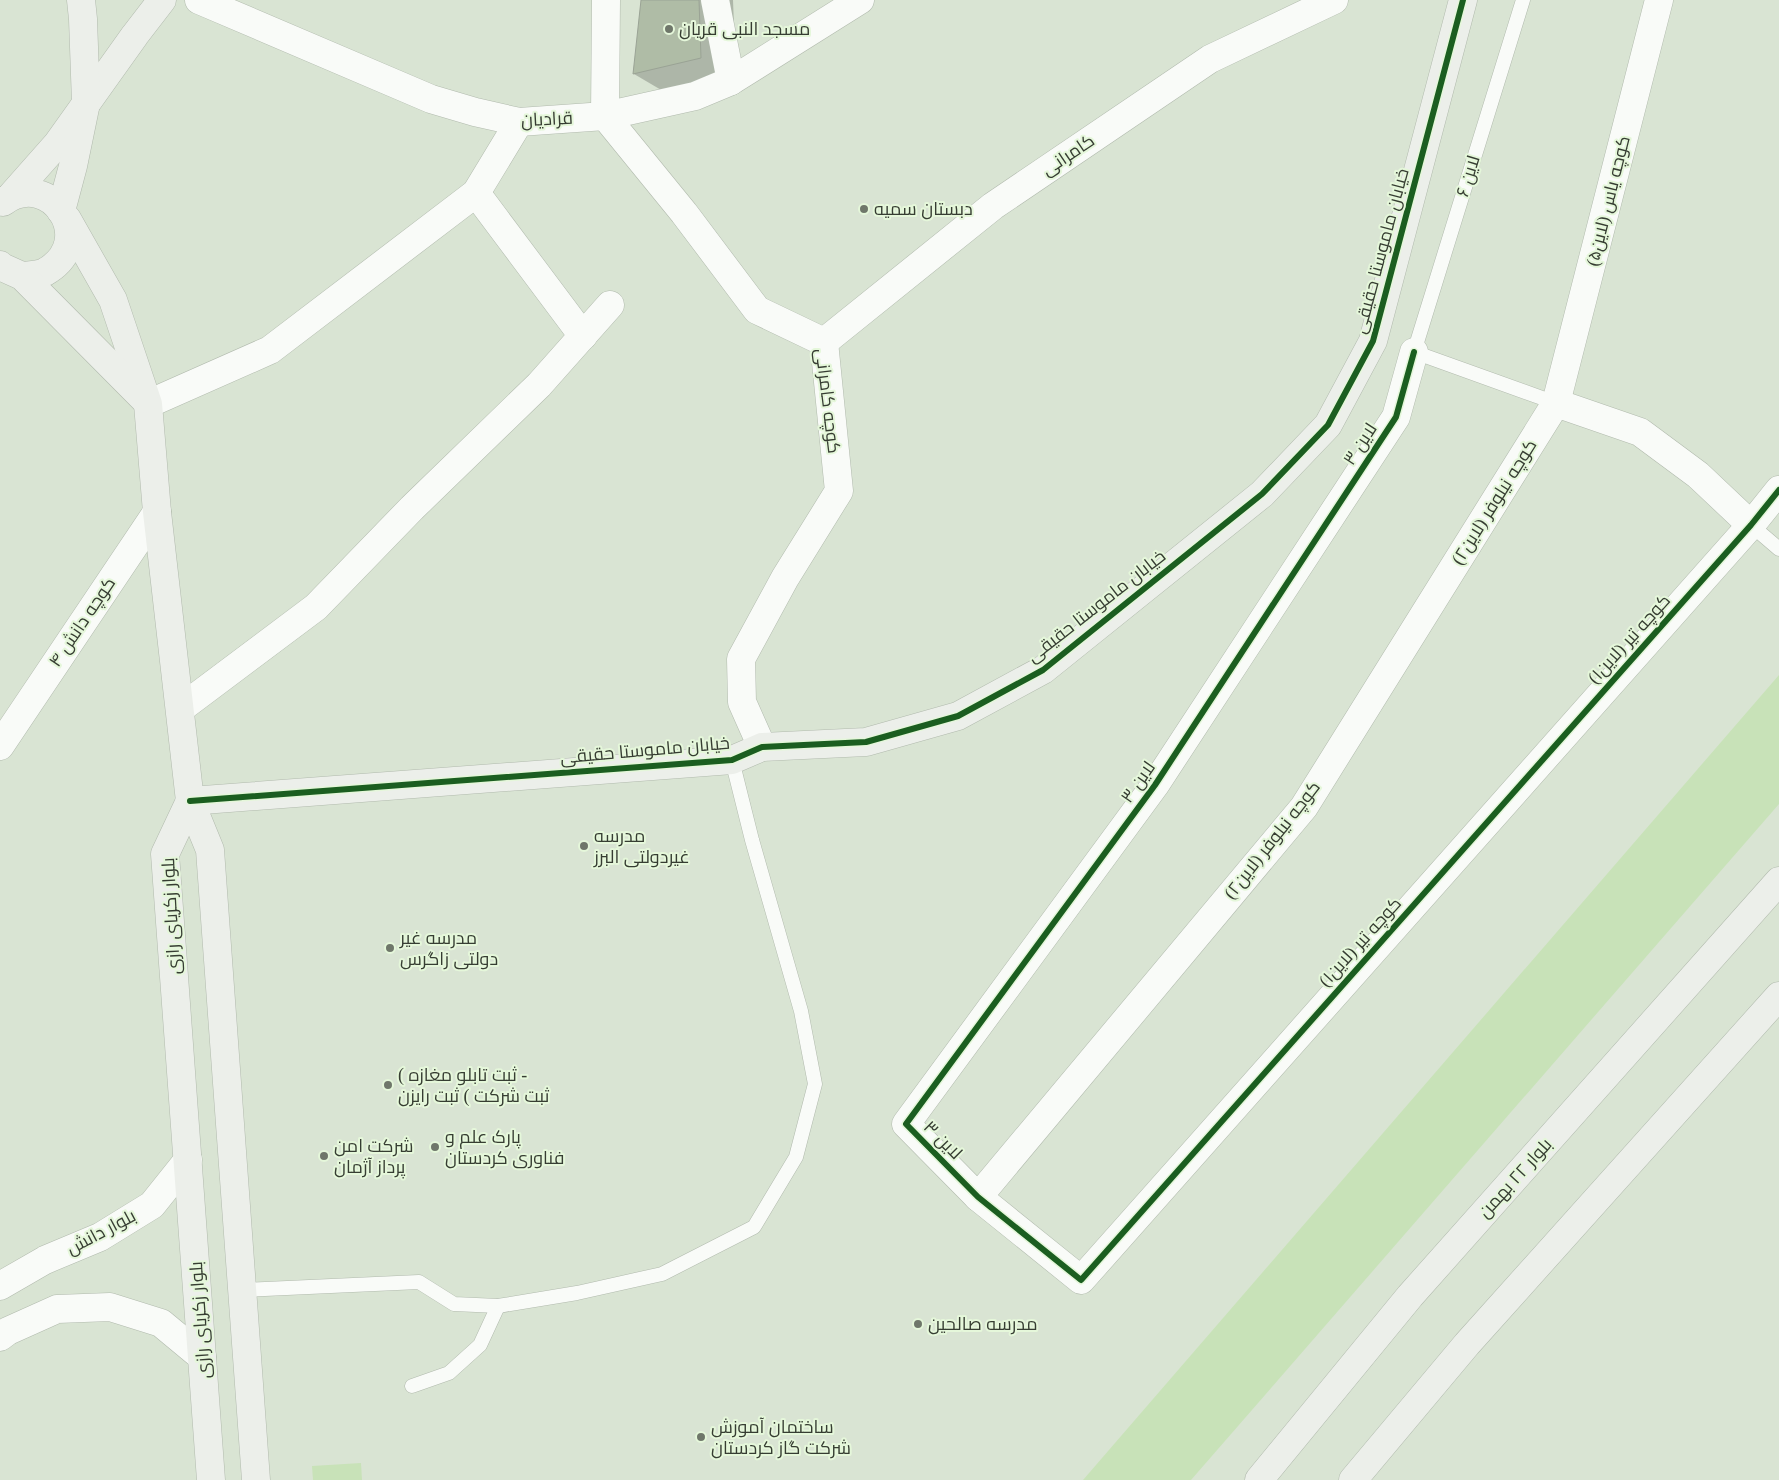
<svg xmlns="http://www.w3.org/2000/svg" width="1779" height="1480" viewBox="0 0 1779 1480" font-family="'Times New Roman',Cairo,serif">
<style>
.green{fill:#c8e2b8}
.shadow{fill:#0003}
.building{fill:#afbca6;stroke:#9aa395}
.lines{fill:none;stroke-linecap:round;stroke-linejoin:round}
.lane-casing{stroke:#b1baad;stroke-width:15}
.street-casing{stroke:#b1baad;stroke-width:29}
.secondary-casing{stroke:#b1baad;stroke-width:29}
.lane{stroke:#f9fbf8;stroke-width:14}
.street{stroke:#f9fbf8;stroke-width:28}
.secondary{stroke:#ecefea;stroke-width:28}
.cycleway-casing{stroke:#e5f7da;stroke-width:9}
.cycleway{stroke:#1b5e20;stroke-width:6}
.poi-dot{fill:#6f776a;stroke:#e5f7da;stroke-width:2}
.labels{text-anchor:middle;dominant-baseline:central;stroke-width:4;stroke-linejoin:round;paint-order:stroke}
.poi-label{font-size:18px;fill:#363d32;stroke:#e5f7da;text-anchor:start}
.street-label{font-size:18px;fill:#363d32;stroke:#e5f7da}
</style>
<rect width="100%" height="100%" fill="#d9e4d3"/>
<g class="green">
<path d="M1779,675V804L1191,1480H1083Z"/>
<path d="M361,1463L362,1480H313L312,1466Z"/>
</g>
<path class="shadow" d="M642,0H733L736,78L668,94L634,74Z"/>
<path class="building" d="M641,0H699L701,58L633,74Z"/>
<g class="lines">
<g class="lane-casing">
<g id="lane">
<path d="M1523,0L1414,352L1556,403"/>
<path d="M1751,525L1779,549"/>
<path d="M242,1290L419,1282L454,1304L498,1306L577,1293L662,1274L754,1227L796,1157L815,1084L801,1011L752,840L732,760"/>
<path d="M412,1386L449,1373L480,1345L498,1306"/>
</g>
</g>
<g class="street-casing">
<g id="street">
<path d="M199,0L431,99L475,112L519,122L605,116L695,96L731,81L860,0"/>
<path d="M606,0L605,116L684,213L757,310L824,342L839,491L785,578L741,659L742,702L762,747"/>
<path d="M715,0L731,81"/>
<path d="M476,193L583,336"/>
<path d="M824,342L993,206L1210,59L1334,0"/>
<path d="M1414,352L1396,417L1155,785L906,1124L978,1197L1081,1280L1751,525L1779,490"/>
<path d="M1556,403L1640,432L1698,475L1751,525"/>
<path d="M148,404L270,350L476,193L519,122"/>
<path d="M180,709L316,607L412,508L539,385L610,305"/>
<path d="M0,746L157,512"/>
<path d="M978,1197L1304,807L1556,403L1659,0"/>
<path d="M0,1286L45,1260L100,1237L152,1205L188,1160"/>
<path d="M0,1337L8,1331L57,1309L110,1307L161,1323L202,1357"/>
</g>
</g>
<g class="secondary-casing">
<g id="secondary">
<path d="M12,195L58,143L135,35L162,0"/>
<path d="M3,202C50,167 100,241 45,272C39,275 29,275 22,276"/>
<path d="M61,211L73,166L86,103L83,19L81,0"/>
<path d="M67,219L113,300L148,404L157,512L190,801L210,850L256,1480"/>
<path d="M0,265L2,267L22,276L144,399"/>
<path d="M190,801L732,760L762,747L866,742L958,716L1043,670L1262,494L1328,425L1373,341L1463,0"/>
<path d="M190,801L165,854L211,1480"/>
<path d="M1259,1480L1410,1296L1779,881"/>
<path d="M1353,1480L1467,1344L1779,996"/>
</g>
</g>
<use href="#lane" class="lane"/>
<use href="#street" class="street"/>
<use href="#secondary" class="secondary"/>
<g class="cycleway-casing">
<g id="cycleway">
<path d="M1414,352L1396,417L1155,785L906,1124L978,1197L1081,1280L1751,525L1779,490"/>
<path d="M190,801L732,760L762,747L866,742L958,716L1043,670L1262,494L1328,425L1373,341L1463,0"/>
</g>
</g>
<use href="#cycleway" class="cycleway"/>
</g>
<g class="poi-dot">
<circle cx="669" cy="29" r="5"/>
<circle cx="864" cy="209" r="5"/>
<circle cx="584" cy="846" r="5"/>
<circle cx="390" cy="948" r="5"/>
<circle cx="388" cy="1085" r="5"/>
<circle cx="435" cy="1147" r="5"/>
<circle cx="324" cy="1156" r="5"/>
<circle cx="918" cy="1324" r="5"/>
<circle cx="701" cy="1437" r="5"/>
</g>
<g class="labels">
<g class="poi-label">
<text x="679" y="29">مسجد النبی قریان</text>
<text x="874" y="209">دبستان سمیه</text>
<text x="594" y="836">مدرسه<tspan x="594" dy="21">غیردولتی البرز</tspan></text>
<text x="400" y="938">مدرسه غیر<tspan x="400" dy="21">دولتی زاگرس</tspan></text>
<text x="398" y="1075">( ثبت تابلو مغازه -<tspan x="398" dy="21">ثبت شرکت ) ثبت رایزن</tspan></text>
<text x="445" y="1137">پارک علم و<tspan x="445" dy="21">فناوری کردستان</tspan></text>
<text x="334" y="1146">شرکت امن<tspan x="334" dy="21">پرداز آژمان</tspan></text>
<text x="928" y="1324">مدرسه صالحین</text>
<text x="711" y="1427">ساختمان آموزش<tspan x="711" dy="21">شرکت گاز کردستان</tspan></text>
</g>
<g class="street-label">
<text transform="translate(547 119) rotate(-3)">قرادیان</text>
<text transform="translate(1068 155) rotate(-34)">کامرانی</text>
<text transform="translate(1468 176) rotate(-73)">لاین ۶</text>
<text transform="translate(1608 201) rotate(-76)">کوچه یاس (لاین۵)</text>
<text transform="translate(1381 251) rotate(-75)">خیابان ماموستا حقیقی</text>
<text transform="translate(828 401) rotate(83)">کوچه کامرانی</text>
<text transform="translate(1360 444) rotate(-57)">لاین ۳</text>
<text transform="translate(1494 502) rotate(-58)">کوچه نیلوفر (لاین۲)</text>
<text transform="translate(1096 606) rotate(-38)">خیابان ماموستا حقیقی</text>
<text transform="translate(82 622) rotate(-56)">کوچه دانش ۴</text>
<text transform="translate(1629 639) rotate(-48)">کوچه تیر (لاین۱)</text>
<text transform="translate(645 750) rotate(-5)">خیابان ماموستا حقیقی</text>
<text transform="translate(1138 782) rotate(-55)">لاین ۳</text>
<text transform="translate(1272 840) rotate(-52)">کوچه نیلوفر (لاین۲)</text>
<text transform="translate(171 916) rotate(-93)">بلوار زکریای رازی</text>
<text transform="translate(1360 942) rotate(-48)">کوچه تیر (لاین۱)</text>
<text transform="translate(943 1140) rotate(45)">لاین ۳</text>
<text transform="translate(1515 1178) rotate(-48)">بلوار ۲۲ بهمن</text>
<text transform="translate(101 1232) rotate(-28)">بلوار دانش</text>
<text transform="translate(200 1320) rotate(-94)">بلوار زکریای رازی</text>
</g>
</g>
</svg>
